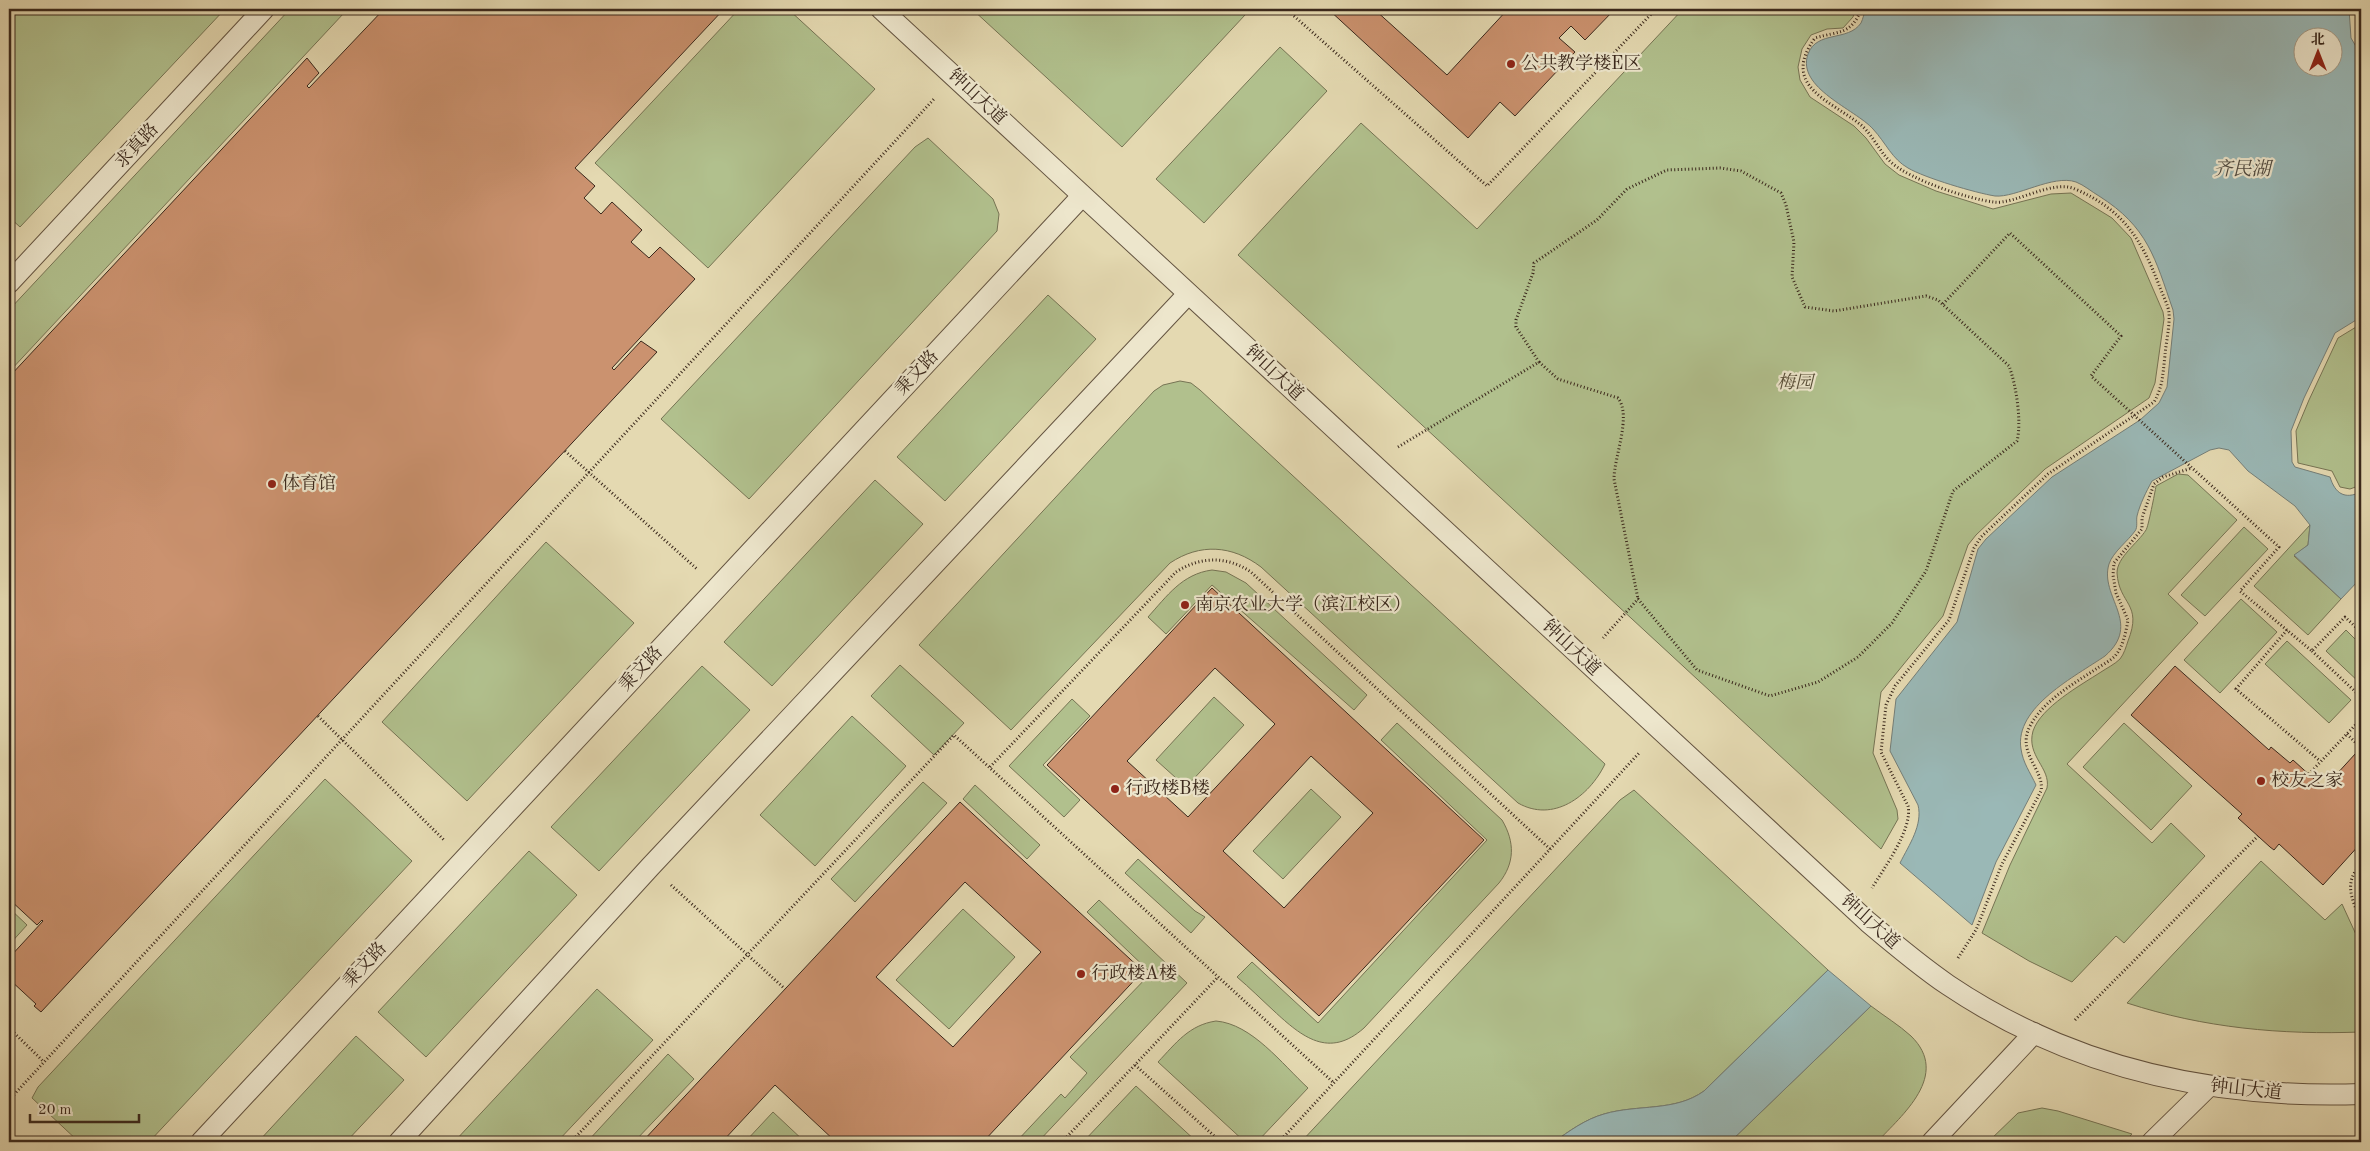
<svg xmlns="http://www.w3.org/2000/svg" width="2370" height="1151" viewBox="0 0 2370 1151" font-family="'Old Standard TT','Noto Serif SC',serif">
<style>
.green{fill:#b1c08d;stroke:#767454}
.water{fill:#9ab8b6;stroke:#747e78;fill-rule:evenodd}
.building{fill:#cb926f;stroke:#3a281c;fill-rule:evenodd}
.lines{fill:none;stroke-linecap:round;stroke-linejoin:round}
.service-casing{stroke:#645441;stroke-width:22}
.path{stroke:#3a281c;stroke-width:3;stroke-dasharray:1 2.5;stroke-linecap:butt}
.service{stroke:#ede6cc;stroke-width:20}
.poi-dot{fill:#8f2418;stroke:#ede6cc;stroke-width:2}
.labels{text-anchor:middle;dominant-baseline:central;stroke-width:4.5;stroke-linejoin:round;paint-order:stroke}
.poi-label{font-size:18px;fill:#3a281c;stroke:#ede6cc;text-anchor:start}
.street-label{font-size:18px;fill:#3a281c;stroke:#ede6cc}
.park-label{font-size:18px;font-style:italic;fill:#584e38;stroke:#ede6cc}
.water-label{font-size:19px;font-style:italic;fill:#524c42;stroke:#ede6cc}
</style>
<rect width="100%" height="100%" fill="#e4d9b1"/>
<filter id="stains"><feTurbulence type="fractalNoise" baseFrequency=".004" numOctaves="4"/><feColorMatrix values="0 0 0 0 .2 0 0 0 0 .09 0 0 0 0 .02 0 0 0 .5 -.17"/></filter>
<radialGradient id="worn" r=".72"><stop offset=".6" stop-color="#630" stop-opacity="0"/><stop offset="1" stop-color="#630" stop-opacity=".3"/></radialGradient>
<g class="green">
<path d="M9,9H225L20,227L9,217Z"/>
<path d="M290,9H340L344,13L9,372V310Z"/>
<path d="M739,9H788L875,89L708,268L595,163Z"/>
<path d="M972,9H1239L1245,15L1122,147Z"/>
<path d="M1683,9H1856L1853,17L1843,28L1827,29L1811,35L1802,49L1798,67L1800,80L1810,97L1854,126L1866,138L1885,164L1899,175L1936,191L1993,209L2051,194L2071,193L2112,218L2131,238L2163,312L2164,319L2155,383L2149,398L2045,469L1976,535L1968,545L1943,616L1881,692L1873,753L1897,810L1898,819L1881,849L1238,255L1361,123L1477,229Z"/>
<path d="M1280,47L1327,91L1204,223L1156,179Z"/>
<path d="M928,138L993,199L999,214L997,231L749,499L661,419L915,147Z"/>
<path d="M1048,295L1096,339L945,501L897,457Z"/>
<path d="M2361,324V485L2350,489L2340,487L2332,471L2298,463L2296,431L2309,400L2338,338Z"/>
<path d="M1180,381L1191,383L1200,390L1605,764C1589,797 1553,823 1518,803L1261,567C1232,545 1200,543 1170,563L1011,730L919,645L1154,391L1163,385Z"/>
<path d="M2178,474L2188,475L2237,520L2168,594L2198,623L2067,764L2152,843L2171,823L2205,856L2124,943L2116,936L2072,982L2029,961L1982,933L2010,865L2047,788C2051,768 2026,756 2033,731C2041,707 2081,685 2101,672C2107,668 2115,664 2120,659C2124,654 2126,647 2128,641C2143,603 2119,605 2117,573C2117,557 2138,543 2146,530C2148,528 2155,492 2156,486Z"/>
<path d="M875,480L923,524L772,686L724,642Z"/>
<path d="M2310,525L2308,545L2294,556L2341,599L2308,635L2254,586Z"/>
<path d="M2244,527L2268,549L2205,616L2181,595Z"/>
<path d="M546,542L634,623L467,801L382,722Z"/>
<path d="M1212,570L1226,572L1246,583L1367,695L1354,710L1212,585L1166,634L1148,617C1167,596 1182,574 1212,570Z"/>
<path d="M2241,599L2277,632L2220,693L2184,660Z"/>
<path d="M2346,630L2361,645V684L2326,651Z"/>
<path d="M2287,641L2351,700L2329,723L2265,664Z"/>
<path d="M900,665L964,723L934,755L871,696Z"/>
<path d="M702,666L750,710L599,871L551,827Z"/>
<path d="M1214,697L1244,725L1186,787L1156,760Z"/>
<path d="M1072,699L1090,716L1043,765L1080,800L1064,817L1009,766Z"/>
<path d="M852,716L906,766L815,866L760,815Z"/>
<path d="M1397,723L1502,820C1515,842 1515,863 1499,883L1364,1028C1329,1059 1302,1037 1274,1011C1262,1000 1250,988 1237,977L1252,962L1318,1023L1487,840L1381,740Z"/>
<path d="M2124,723L2192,786L2151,830L2083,767Z"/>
<path d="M325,779L412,861L149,1142H79L32,1098L38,1087Z"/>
<path d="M923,782L947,803L855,902L831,879Z"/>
<path d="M975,785L1040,845L1027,859L963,799Z"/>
<path d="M1311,789L1341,817L1283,879L1253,851Z"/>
<path d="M1634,790L1828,970L1704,1091C1675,1112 1638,1104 1604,1114C1586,1119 1569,1131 1554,1142H1301L1620,800Z"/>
<path d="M529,851L577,895L426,1057L378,1012Z"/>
<path d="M1138,859L1195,911L1205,917L1191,933L1125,873Z"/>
<path d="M2261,861L2325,920L2342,904L2359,941L2361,959V1032C2281,1035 2204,1028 2127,1003Z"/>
<path d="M1099,900L1187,983L1038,1142H1016L1061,1094L1065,1098L1087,1073L1070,1057L1151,973L1087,912Z"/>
<path d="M9,908L27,925L9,945Z"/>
<path d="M963,909L1015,957L949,1029L896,980Z"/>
<path d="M597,989L653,1040L557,1142H454Z"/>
<path d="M1871,1006C1884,1016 1899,1025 1911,1036C1951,1075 1902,1115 1877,1142H1730Z"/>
<path d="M1216,1021C1252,1024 1282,1064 1308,1088L1257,1142H1245L1158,1062C1176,1043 1189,1025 1216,1021Z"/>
<path d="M356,1036L404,1080L346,1142H258Z"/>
<path d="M668,1054L694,1079L634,1142H587Z"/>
<path d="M1136,1086L1197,1142H1083Z"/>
<path d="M2042,1108L2058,1111L2132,1134L2124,1142H1988L2018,1113Z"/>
<path d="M773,1112L805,1142H745Z"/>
</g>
<g class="water">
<path d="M1866,9H2349L2351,38L2361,55V317L2335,333L2304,398L2291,431L2292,462L2295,467L2330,477C2335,493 2344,500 2361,492V582L2359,580L2341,599L2294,555L2308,545L2310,525L2295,506L2248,471L2229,450L2219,448L2210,450L2152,481C2146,492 2140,504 2137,516C2136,521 2138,527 2135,531C2128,541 2113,552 2109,564C2099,597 2143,623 2105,656C2076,676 2014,707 2021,749C2023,763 2030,772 2036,785L1996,862L1972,925L1900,863C1909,845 1923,825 1918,805L1890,751L1896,699L1957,622L1978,549L1986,539L2052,477L2140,420L2159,403L2167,387L2174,319L2173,310C2155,258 2148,227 2099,196C2092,192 2084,185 2076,182C2053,174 2016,198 1995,196C1976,193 1925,178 1908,168C1892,159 1886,143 1873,129C1855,109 1796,88 1808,54C1817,30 1848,42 1861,23C1863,19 1864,13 1866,9ZM2302,38H2332V68H2302Z"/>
<path d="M1828,970L1871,1006L1730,1142H1554C1569,1131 1586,1119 1604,1114C1638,1104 1675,1112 1704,1091Z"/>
</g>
<g class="building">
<path d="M384,9H724L575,168L595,186L584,198L601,214L612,202L642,230L631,242L649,258L660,247L695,279L612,368L614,370L641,341L657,352L41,1012L34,1006L36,1004L9,979V958L43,921L42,920L37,925L9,899L13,893L9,889V377L307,58L319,73L307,86L309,88Z"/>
<path d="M1328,9H1374L1447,75L1508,9H1615L1585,40L1571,26L1559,38L1575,52L1515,116L1500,102L1468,138Z"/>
<path d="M1212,588L1484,840L1319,1016L1047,765ZM1215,668L1275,724L1188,817L1127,761ZM1311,756L1373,813L1284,908L1223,851Z"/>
<path d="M2175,666L2269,750L2271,747L2290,763L2293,760L2324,788L2356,753L2361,758V843L2323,885L2279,844L2274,850L2270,847L2238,818L2242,814L2131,715Z"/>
<path d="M960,802L1143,971L983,1142H836L775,1085L722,1142H642ZM965,882L1041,952L953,1047L876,977Z"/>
</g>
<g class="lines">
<g class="service-casing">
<g id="service">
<path d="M881,9L1868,922C1894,944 1920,966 1948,985C2073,1069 2213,1099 2361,1094"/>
<path d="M9,283L264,9"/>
<path d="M201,1142L1082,196"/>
<path d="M399,1142L650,867L1188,294"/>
<path d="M1932,1142L2034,1033"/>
<path d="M2152,1142L2208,1087"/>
</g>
</g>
<g class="path">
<path d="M1286,9L1487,186L1656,9"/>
<path d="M1861,9C1852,35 1838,31 1815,38C1780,86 1830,100 1861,125C1874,136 1879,152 1892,163C1911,180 1968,199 1994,202C2014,205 2053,179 2075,189C2122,209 2141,238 2159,285C2162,294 2168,304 2169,313C2170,326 2166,342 2165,355C2163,372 2163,387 2154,402L2048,474L1981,537L1974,548L1949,620L1895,686L1886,705L1881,752L1908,806C1913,829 1884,868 1872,888"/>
<path d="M1943,304L2010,233L2121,336L2091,376L2279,547L2240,591L2312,651L2345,617L2361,632"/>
<path d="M1539,362L1558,379L1618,398C1632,416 1614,457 1614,479L1638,599"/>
<path d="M1398,447L1539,362L1516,327V320L1533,273L1534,263L1597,220L1627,189L1667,170L1720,168L1741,171L1781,193L1786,205L1794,242L1792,277L1805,307L1834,311L1926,296L1938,300L2009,366C2016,384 2022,422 2017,441L1953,491L1926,571L1892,623L1858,657L1818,682L1770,696L1697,670L1638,599L1603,638"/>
<path d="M565,451L697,569"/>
<path d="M2287,630L2236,689L2320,761"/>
<path d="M2312,651L2361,697"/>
<path d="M318,716L444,840"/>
<path d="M2347,734L2361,748"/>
<path d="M990,767L1176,572C1201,556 1227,556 1251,572L1550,849"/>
<path d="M2309,774L2361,719"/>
<path d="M2361,864C2343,883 2352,899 2361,921"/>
<path d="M671,885L785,989"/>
<path d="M1958,958L1976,930L2002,864L2041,791C2045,770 2016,753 2030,726C2044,700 2072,685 2096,669C2102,665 2110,661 2115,656C2123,647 2126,632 2128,620L2116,593L2113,575L2114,563L2142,529V518L2154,484L2163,477L2192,468"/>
<path d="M2075,1020L2258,836"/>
<path d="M9,1028L44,1062"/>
<path d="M1135,1065L1221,1142"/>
<path d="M9,1100L934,99"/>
<path d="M571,1142L954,735L1334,1083"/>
<path d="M1062,1142L1218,977"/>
<path d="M1279,1142L1640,752"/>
</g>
<use href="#service" class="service"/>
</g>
<g class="poi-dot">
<circle cx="1511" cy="64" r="5"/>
<circle cx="272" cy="484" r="5"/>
<circle cx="1185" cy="605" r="5"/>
<circle cx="2261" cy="781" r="5"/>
<circle cx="1115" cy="789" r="5"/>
<circle cx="1081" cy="974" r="5"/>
</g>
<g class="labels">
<g class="poi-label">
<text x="1521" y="64">公共教学楼E区</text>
<text x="282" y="484">体育馆</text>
<text x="1195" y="605">南京农业大学（滨江校区）</text>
<text x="2271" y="781">校友之家</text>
<text x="1125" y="789">行政楼B楼</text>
<text x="1091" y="974">行政楼A楼</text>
</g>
<g class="street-label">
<text transform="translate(977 97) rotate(43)">钟山大道</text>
<text transform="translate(137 146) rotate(-47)">求真路</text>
<text transform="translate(917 373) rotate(-47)">秉文路</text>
<text transform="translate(1274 373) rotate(43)">钟山大道</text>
<text transform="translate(1571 648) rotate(43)">钟山大道</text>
<text transform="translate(641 669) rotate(-47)">秉文路</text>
<text transform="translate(1870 922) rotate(42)">钟山大道</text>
<text transform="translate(365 965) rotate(-47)">秉文路</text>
<text transform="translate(2246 1090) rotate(6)">钟山大道</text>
</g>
<g class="park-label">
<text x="1795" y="383">梅园</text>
</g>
<g class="water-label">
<text x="2242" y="170">齐民湖</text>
</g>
</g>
<rect width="2370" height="1151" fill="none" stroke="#e4d9b1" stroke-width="30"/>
<rect x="10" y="10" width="2350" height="1131" fill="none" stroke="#3a281c" stroke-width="2.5"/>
<rect x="15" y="15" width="2340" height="1121" fill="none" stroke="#3a281c"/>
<g transform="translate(2318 52)"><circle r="24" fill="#ede6cc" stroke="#a59a86"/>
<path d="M0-4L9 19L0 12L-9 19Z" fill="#8f2418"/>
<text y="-8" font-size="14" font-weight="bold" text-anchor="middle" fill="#3a281c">北</text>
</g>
<path d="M30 1114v8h109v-8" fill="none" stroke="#3a281c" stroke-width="2.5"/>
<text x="38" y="1114" font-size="15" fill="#3a281c" stroke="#ede6cc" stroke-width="4" paint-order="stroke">20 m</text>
<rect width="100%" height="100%" filter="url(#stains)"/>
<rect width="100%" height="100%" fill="url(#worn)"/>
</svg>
